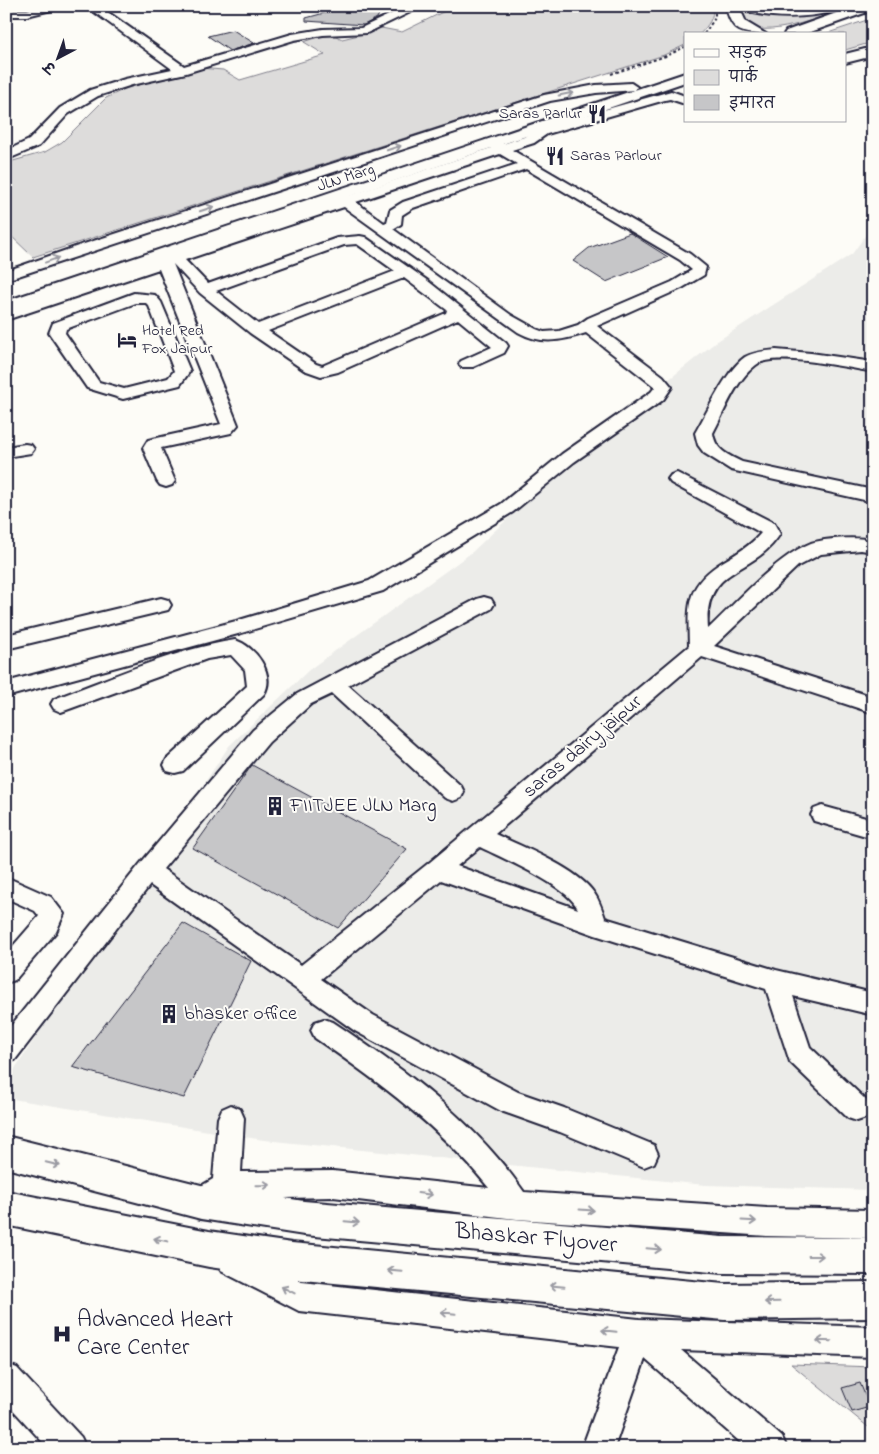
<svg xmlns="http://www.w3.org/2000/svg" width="879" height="1454" viewBox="0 0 879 1454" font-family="'Indie Flower','Playpen Sans Deva',sans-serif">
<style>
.built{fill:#ecece9}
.green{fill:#dddcdb;stroke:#807f8b}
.building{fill:#c6c6c8;stroke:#22223b}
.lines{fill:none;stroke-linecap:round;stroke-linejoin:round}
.minor-casing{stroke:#22223b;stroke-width:4}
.major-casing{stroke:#22223b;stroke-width:4}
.path{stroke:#22223b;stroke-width:2;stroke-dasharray:3 2.5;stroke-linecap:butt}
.minor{fill:#fdfcf7;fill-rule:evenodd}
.major{fill:#fdfcf7;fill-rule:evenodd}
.oneway{stroke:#9a9aa2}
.labels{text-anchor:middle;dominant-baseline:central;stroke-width:4;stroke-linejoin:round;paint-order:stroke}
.far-poi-label{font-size:16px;fill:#22223b;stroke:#fdfcf7;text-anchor:start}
.far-street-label{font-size:16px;fill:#22223b;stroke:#fdfcf7}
.street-label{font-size:20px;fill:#22223b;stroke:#fdfcf7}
.poi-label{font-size:20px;fill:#22223b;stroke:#fdfcf7;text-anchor:start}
.near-street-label{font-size:24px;fill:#22223b;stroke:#fdfcf7}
.near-poi-label{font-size:24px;fill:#22223b;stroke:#fdfcf7;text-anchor:start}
</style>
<rect width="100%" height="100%" fill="#fdfcf7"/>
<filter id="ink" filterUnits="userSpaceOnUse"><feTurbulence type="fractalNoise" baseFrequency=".02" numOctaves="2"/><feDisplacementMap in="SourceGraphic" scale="10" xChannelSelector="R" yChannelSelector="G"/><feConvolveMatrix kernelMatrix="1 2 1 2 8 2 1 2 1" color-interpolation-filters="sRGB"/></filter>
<g filter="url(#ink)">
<path class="built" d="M873,225V1190L705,1185L264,1140L6,1098V1082L229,746L310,669L471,553L590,442L716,342L852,254Z"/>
<g class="green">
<path d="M455,6H713C714,19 708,25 700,34H685V45L664,55L33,257L6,231V163L45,152L62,142L106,98L129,87L200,68L223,70L240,80L325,55L304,42L330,33L342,39L363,34L376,27L402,32Z"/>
<path d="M849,6H853C829,14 771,38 749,26L741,9L815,13Z"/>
<path d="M873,18V42L845,50V34H825Z"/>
<path d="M791,1364L873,1367V1431Z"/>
</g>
<g class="building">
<path d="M350,6H363L362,9L381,11L377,18L364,25L306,21V18Z"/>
<path d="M233,30L254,43L230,51L208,36Z"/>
<path d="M630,233L668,257L606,282L573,261L589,248Z"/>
<path d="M252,765L407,849L338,928L193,848Z"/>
<path d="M183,923L251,961L184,1098L72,1067Z"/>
<path d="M860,1383L870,1407L852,1412L842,1388Z"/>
</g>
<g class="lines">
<g class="minor-casing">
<g id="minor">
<path d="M41,6H60L59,8L27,16H6V10H27Z"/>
<path d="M86,6H99L184,66L292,34L323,29L361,28L408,6H423L367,33L323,35L294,40L186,73L132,85L98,96L68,114L39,146L6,160V151L29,140L60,108L90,90L125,79L172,69Z"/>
<path d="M631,83L637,87L635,90L596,93L550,101L6,280V271L81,245L544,95L596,85Z"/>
<path d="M671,91L685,96V104L670,99L665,100L547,134L534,143L512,150L690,254L706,267L704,275L682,288L597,326L663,376L672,387L663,400L574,462L513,512L383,591L238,634L6,697V682L236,621L369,581L501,504L562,454L651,392L655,387L586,333C561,341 541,345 518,332L344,207L185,260L208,284L337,238L360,236L365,237L428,281L506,343L508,346L504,353L473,367H461L459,364L461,361L492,347L458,319L338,372L321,376L304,370L250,333L200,293L173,264L238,425L231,433L161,448L175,481L172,485L166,487L160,485L157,481L143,448L148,440L221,424L159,269L6,320V310L158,259L157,254L159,251L170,248L178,252L335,200L330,195L332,192H342L348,196L491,148L485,143L486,140H496L503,144L524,137L535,130L536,123L541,122L547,126ZM500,154L517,164L403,202L390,210L387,222L384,223L356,202ZM526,169L680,260L692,270L672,282L588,318L578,325L559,331L544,332L536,329L511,315L393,229L401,224L402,215L413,208ZM357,244L395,271L258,324L216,291L344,245ZM404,278L447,310L446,313L322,366L316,364L268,331Z"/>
<path d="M134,293L155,295L161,302L190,371L180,385L123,399L87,388L49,333L53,323ZM136,303H146L149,306L174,371L168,378L124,389L99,382L65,333L66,329Z"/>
<path d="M776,350L811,353L873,362V372C849,368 773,351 756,365C735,381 725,411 713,433C715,450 728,455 742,462L873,490V502L731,470L704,453L698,445L695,433C707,413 726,370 745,357C754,352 766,351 776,350Z"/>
<path d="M25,444L31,445L34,449L31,453L6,457V447Z"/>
<path d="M677,473L774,523L780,534C753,577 703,564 708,629C735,604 777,556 811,543C827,538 857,537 873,540V552L861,550L821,554L798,566L714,646L873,697V713L702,657L495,834C523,847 577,868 594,893C599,900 602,909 605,918L776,970L873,993V1015L793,996L810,1047L866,1100L870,1109L866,1118L857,1121L848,1118L790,1062L766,989L595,935L441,880L321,979L373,1015L518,1092L564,1108L654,1145L658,1154L654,1163L644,1167L560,1132L501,1111L355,1031L150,885L15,1060L6,1064V1032L140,864L253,730L297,694L477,599L484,597L491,599L494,604L491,609L348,685L461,786L464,792L461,798L453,801L445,798L332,694L311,704L269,742L163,869L301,965L430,862L689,646C688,605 685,585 724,561C738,553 751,545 761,533L671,483L668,479L671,475ZM480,847C504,859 567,885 578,909L457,866Z"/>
<path d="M161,598L168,600L171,605L168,610L6,649V635Z"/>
<path d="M235,640C255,646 276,674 264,694L183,771L175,773L167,771L164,765L167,759L247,686L245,670L231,655L207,659L61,712L54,709L51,704L54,699C113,677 173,650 235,640Z"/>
<path d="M822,806L873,820V838L814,821L811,815L814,809Z"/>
<path d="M6,877L51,897L64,914L56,932L15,980L6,983V954L39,916L35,911L6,898Z"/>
<path d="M324,1019L333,1022C405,1070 474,1120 524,1192L767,1208L873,1210V1238L767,1236L517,1219L333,1197L230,1199L201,1216L191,1212L187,1202L191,1192L213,1179L218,1118L222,1109L231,1105L240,1109L244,1118L241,1172L333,1171L489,1188C440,1127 379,1082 315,1038L311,1030L315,1022Z"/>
<path d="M231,1247L302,1282L639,1319L873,1327V1357L681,1350L782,1437L787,1448H747L645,1359L614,1448H582L619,1347L299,1311L221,1271L217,1261L221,1251Z"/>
<path d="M6,1364L17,1368L81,1437L86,1448H48L6,1402Z"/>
</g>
</g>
<g class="major-casing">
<g id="major">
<path d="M726,6L792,9L847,6L845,9C810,18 775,21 740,9L746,22L766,34C743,34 731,33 726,6Z"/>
<path d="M856,6H873V10L805,34H784L786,31Z"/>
<path d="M873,47V56L845,63V54Z"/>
<path d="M685,73V82L6,313V301Z"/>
<path d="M6,1136L201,1185L304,1201L722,1237L873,1238V1274L722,1273L304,1235L201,1219L6,1168Z"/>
<path d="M6,1191L209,1231L292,1243L724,1284L873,1282V1318L724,1320L292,1279L209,1267L6,1225Z"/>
</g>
</g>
<g class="path">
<path d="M704,34L715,18V6"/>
<path d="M611,74L666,56L685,47"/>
</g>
<use href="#minor" class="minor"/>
<use href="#major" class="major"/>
</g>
<defs><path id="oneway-shaft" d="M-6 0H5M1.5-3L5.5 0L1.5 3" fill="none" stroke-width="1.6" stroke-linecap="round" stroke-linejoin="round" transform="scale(1.25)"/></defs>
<g class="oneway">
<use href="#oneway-shaft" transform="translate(566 94) rotate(-12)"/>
<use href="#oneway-shaft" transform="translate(394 148) rotate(-18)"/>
<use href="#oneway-shaft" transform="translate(207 209) rotate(-18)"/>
<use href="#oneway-shaft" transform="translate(52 260) rotate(-20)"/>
<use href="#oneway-shaft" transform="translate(53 1164) rotate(14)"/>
<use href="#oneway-shaft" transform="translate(263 1185) rotate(-1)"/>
<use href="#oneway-shaft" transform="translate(425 1194) rotate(7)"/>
<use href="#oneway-shaft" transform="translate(587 1210) rotate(4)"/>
<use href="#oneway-shaft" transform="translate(749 1221) rotate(3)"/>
<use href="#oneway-shaft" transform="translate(352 1222) rotate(5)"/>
<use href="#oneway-shaft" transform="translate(161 1240) rotate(-168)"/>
<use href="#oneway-shaft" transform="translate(654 1249) rotate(5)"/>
<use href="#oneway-shaft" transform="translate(816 1256)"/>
<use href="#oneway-shaft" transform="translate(395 1271) rotate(-175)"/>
<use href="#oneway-shaft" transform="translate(557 1286) rotate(-175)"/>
<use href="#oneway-shaft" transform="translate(288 1290) rotate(-153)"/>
<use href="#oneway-shaft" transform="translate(772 1302) rotate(179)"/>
<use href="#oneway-shaft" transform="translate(448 1313) rotate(-174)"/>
<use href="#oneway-shaft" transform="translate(609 1331) rotate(-174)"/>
<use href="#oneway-shaft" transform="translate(824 1341) rotate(-178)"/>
</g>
</g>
<defs>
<g id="restaurant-bare" transform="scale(1.5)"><path d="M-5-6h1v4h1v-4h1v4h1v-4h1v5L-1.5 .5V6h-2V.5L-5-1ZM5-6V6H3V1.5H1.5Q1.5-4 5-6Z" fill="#22223b" stroke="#fdfcf7" stroke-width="2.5" paint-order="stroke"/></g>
<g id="hotel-bare" transform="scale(1.5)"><path d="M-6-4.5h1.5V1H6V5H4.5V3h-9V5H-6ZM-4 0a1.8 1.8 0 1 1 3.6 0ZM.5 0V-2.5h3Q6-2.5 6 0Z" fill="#22223b" stroke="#fdfcf7" stroke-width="2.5" paint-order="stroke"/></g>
<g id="building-bare" transform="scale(1.5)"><path d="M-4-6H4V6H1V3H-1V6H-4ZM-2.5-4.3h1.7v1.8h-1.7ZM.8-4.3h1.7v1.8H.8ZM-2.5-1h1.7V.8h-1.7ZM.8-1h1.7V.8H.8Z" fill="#22223b" stroke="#fdfcf7" stroke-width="2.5" paint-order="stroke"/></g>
<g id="hospital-bare" transform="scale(1.5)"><path d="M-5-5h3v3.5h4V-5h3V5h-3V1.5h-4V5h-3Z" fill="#22223b" stroke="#fdfcf7" stroke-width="2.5" paint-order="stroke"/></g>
</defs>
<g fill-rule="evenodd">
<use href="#restaurant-bare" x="597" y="114"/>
<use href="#restaurant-bare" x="555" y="156"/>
<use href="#hotel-bare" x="127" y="340"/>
<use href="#building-bare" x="275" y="806"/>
<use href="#building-bare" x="169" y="1014"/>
<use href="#hospital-bare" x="62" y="1334"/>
</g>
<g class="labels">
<g class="far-poi-label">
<text x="582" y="114" text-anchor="end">Saras Parlur</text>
<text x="570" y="156">Saras Parlour</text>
<text x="142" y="331">Hotel Red<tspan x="142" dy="18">Fox Jaipur</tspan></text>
</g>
<g class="far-street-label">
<text transform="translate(346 178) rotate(-18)">JLN Marg</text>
</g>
<g class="street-label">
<text transform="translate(583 747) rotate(-40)">saras dairy jaipur</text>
</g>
<g class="poi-label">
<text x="290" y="806">FIITJEE JLN Marg</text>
<text x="184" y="1014">bhasker office</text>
</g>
<g class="near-street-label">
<text transform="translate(536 1239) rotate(5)">Bhaskar Flyover</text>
</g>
<g class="near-poi-label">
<text x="77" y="1320">Advanced Heart<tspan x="77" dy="28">Care Center</tspan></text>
</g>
</g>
<rect width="879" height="1454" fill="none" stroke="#fdfcf7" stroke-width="25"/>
<rect x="12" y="12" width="854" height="1429" fill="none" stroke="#22223b" stroke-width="2" filter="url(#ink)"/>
<rect x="684" y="32" width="162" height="90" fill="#fdfcf7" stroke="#a5a5ac"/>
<rect x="694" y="49" width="25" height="8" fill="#fdfcf7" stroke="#a5a5ac"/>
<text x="729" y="58" font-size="15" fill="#22223b">सड़क</text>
<rect x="694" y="70" width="25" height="15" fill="#dddcdb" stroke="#a5a5ac"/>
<text x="729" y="82" font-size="15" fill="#22223b">पार्क</text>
<rect x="694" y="95" width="25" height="15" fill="#c6c6c8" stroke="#a5a5ac"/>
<text x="729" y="108" font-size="15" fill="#22223b">इमारत</text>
<g transform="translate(58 58) rotate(221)" stroke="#fdfcf7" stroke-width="4" paint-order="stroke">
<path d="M0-4L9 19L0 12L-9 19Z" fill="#22223b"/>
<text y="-8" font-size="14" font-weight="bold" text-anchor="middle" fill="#22223b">उ</text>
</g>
</svg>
